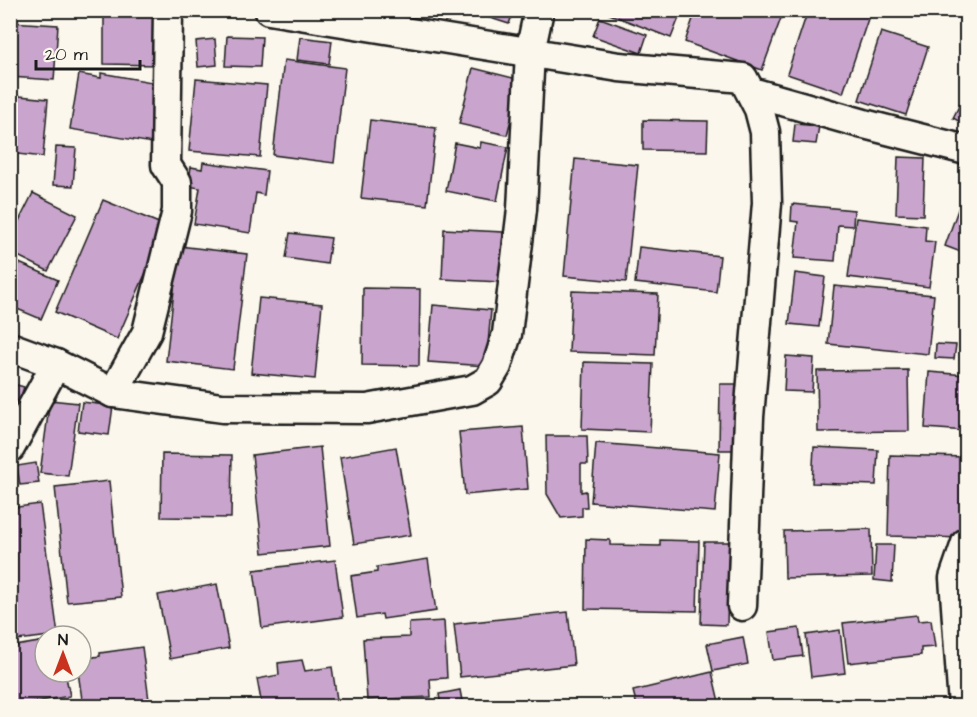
<svg xmlns="http://www.w3.org/2000/svg" width="977" height="717" viewBox="0 0 977 717" font-family="'Architects Daughter',sans-serif">
<style>
.building{fill:#c9a4cc;stroke:#1c1c1c;stroke-width:1.5}
.lines{fill:none;stroke-linecap:round;stroke-linejoin:round}
.street-casing{stroke:#1c1c1c;stroke-width:33}
.street{stroke:#fbf7ec;stroke-width:28}
</style>
<rect width="100%" height="100%" fill="#fbf7ec"/>
<filter id="ink" filterUnits="userSpaceOnUse"><feTurbulence type="fractalNoise" baseFrequency=".0167" numOctaves="2"/><feDisplacementMap in="SourceGraphic" scale="12" xChannelSelector="R" yChannelSelector="G"/><feConvolveMatrix kernelMatrix="1 2 1 2 8 2 1 2 1" color-interpolation-filters="sRGB"/></filter>
<g filter="url(#ink)">
<g class="building">
<path d="M104,10H159L158,65L104,64Z"/>
<path d="M483,10H514L509,24L481,15Z"/>
<path d="M599,10H682L671,38Z"/>
<path d="M696,10H784L762,70L685,42Z"/>
<path d="M808,10H871L843,93L787,74Z"/>
<path d="M600,18L647,35L641,53L593,36Z"/>
<path d="M10,22L58,25L54,80L10,77Z"/>
<path d="M881,32L928,47L906,115L859,100Z"/>
<path d="M227,36L262,37L260,67L225,66Z"/>
<path d="M300,37L332,41L329,64L297,60Z"/>
<path d="M215,39L217,65L198,67L196,41Z"/>
<path d="M284,60L345,68L334,163L273,155Z"/>
<path d="M473,68L521,80L507,135L459,124Z"/>
<path d="M101,73L163,84L152,143L70,129L79,74L101,78Z"/>
<path d="M196,79L267,85L260,157L189,151Z"/>
<path d="M966,92V125L953,118Z"/>
<path d="M10,95L48,99L43,157L10,153Z"/>
<path d="M370,120L436,128L427,205L361,198Z"/>
<path d="M643,120L708,121L707,151L643,150Z"/>
<path d="M795,124L819,126L816,144L793,142Z"/>
<path d="M481,142L508,147L497,201L446,191L455,143L480,148Z"/>
<path d="M56,147L76,148L73,186L53,185Z"/>
<path d="M898,157L925,158L923,215L896,214Z"/>
<path d="M575,159L638,165L626,282L564,276Z"/>
<path d="M203,162L267,171L264,195L256,193L250,233L194,224L200,188L188,186L191,167L202,169Z"/>
<path d="M966,187V254L945,246Z"/>
<path d="M33,193L77,215L48,271L10,252V239Z"/>
<path d="M103,200L166,226L117,339L55,312Z"/>
<path d="M792,204L854,210L853,226L838,225L835,261L794,258L798,222L791,221Z"/>
<path d="M856,218L926,226L925,241L935,242L929,287L848,277Z"/>
<path d="M444,229L503,232L500,282L442,279Z"/>
<path d="M290,233L331,238L327,264L286,258Z"/>
<path d="M179,246L247,254L233,369L166,361Z"/>
<path d="M639,247L720,256L716,292L635,283Z"/>
<path d="M10,259L58,280L41,319L10,306Z"/>
<path d="M795,273L825,277L819,327L789,324Z"/>
<path d="M834,286L934,295L928,354L828,344Z"/>
<path d="M363,288L420,289L419,366L362,365Z"/>
<path d="M572,291L658,294L655,355L569,352Z"/>
<path d="M259,298L322,304L315,379L251,373Z"/>
<path d="M433,305L491,310L486,366L428,362Z"/>
<path d="M936,344L956,345L954,359L935,358Z"/>
<path d="M786,356L814,358L812,392L784,391Z"/>
<path d="M584,362L653,364L650,432L582,429Z"/>
<path d="M908,370L909,431L818,432L817,371Z"/>
<path d="M929,372L966,375V431L925,428Z"/>
<path d="M10,383L24,387L11,426H10Z"/>
<path d="M720,384H740L739,450H719Z"/>
<path d="M50,400L78,403L68,476L40,473Z"/>
<path d="M82,402L113,406L109,435L78,431Z"/>
<path d="M523,427L528,489L465,495L459,432Z"/>
<path d="M546,436H587L588,464H581V492L586,491L587,507H582V516L561,518L547,494Z"/>
<path d="M596,443L720,453L715,512L591,502Z"/>
<path d="M320,447L330,546L263,553L252,455Z"/>
<path d="M396,447L411,535L354,544L340,457Z"/>
<path d="M814,447L878,450L876,485L812,483Z"/>
<path d="M162,454L232,455L231,518L161,517Z"/>
<path d="M890,455L966,457V538L888,536Z"/>
<path d="M36,463L39,483L20,485L17,466Z"/>
<path d="M109,481L121,597L67,602L55,487Z"/>
<path d="M40,504L58,635L10,641V508Z"/>
<path d="M871,529L872,576L785,578L784,531Z"/>
<path d="M586,539L610,540V545L660,546V540L699,541L697,611L585,609Z"/>
<path d="M704,542H729L727,625L701,624Z"/>
<path d="M876,545H894L892,582L874,580Z"/>
<path d="M428,559L436,611L383,619L382,614L357,618L351,576L377,572V567Z"/>
<path d="M335,560L343,617L262,628L254,570Z"/>
<path d="M217,584L229,648L170,659L158,595Z"/>
<path d="M568,612L574,665L460,677L454,624Z"/>
<path d="M917,615L918,621L931,620L935,647L921,648V655L848,663L843,623Z"/>
<path d="M444,621L447,678L430,679L431,697L367,700L363,639L409,637V623Z"/>
<path d="M799,628L803,656L773,660L769,632Z"/>
<path d="M840,630L845,673L811,677L806,635Z"/>
<path d="M743,637L748,664L713,671L707,644Z"/>
<path d="M45,641V672H65L70,696L10,706V647Z"/>
<path d="M142,647L149,700L101,706H83L78,672H81V659L100,656V653Z"/>
<path d="M302,660L305,671L332,667L338,706H262L257,679L279,675L278,663Z"/>
<path d="M712,672L720,706H637L633,691Z"/>
<path d="M460,690L463,706H441L439,694Z"/>
</g>
<g class="lines">
<g class="street-casing">
<g id="street">
<path d="M269,10L619,67L743,78L759,109L765,132L767,203L749,417L742,606"/>
<path d="M751,92L864,124L966,150"/>
<path d="M10,347L56,364L113,393L222,408L367,409L472,390L488,381L497,366L507,334L522,209L530,52L539,10"/>
<path d="M113,393L147,332L177,211V182L166,165L168,10"/>
<path d="M10,448L56,364"/>
<path d="M963,706L954,578L966,543"/>
</g>
</g>
<use href="#street" class="street"/>
</g>
</g>
<rect width="977" height="717" fill="none" stroke="#fbf7ec" stroke-width="36"/>
<rect x="18" y="18" width="941" height="681" fill="none" stroke="#1c1c1c" stroke-width="2" filter="url(#ink)"/>
<g transform="translate(63 654)"><circle r="28" fill="#fbf7ec" stroke="#a29f99" stroke-width="1.5"/>
<path d="M0-4.5L10 22L0 15L-10 22Z" fill="#c8321e"/>
<text y="-9" font-size="16" font-weight="bold" text-anchor="middle" fill="#1c1c1c">N</text>
</g>
<path d="M36 60v9h104v-9" fill="none" stroke="#1c1c1c" stroke-width="3"/>
<text x="45" y="60" font-size="18" fill="#1c1c1c" stroke="#fbf7ec" stroke-width="4.5" paint-order="stroke">20 m</text>
</svg>
